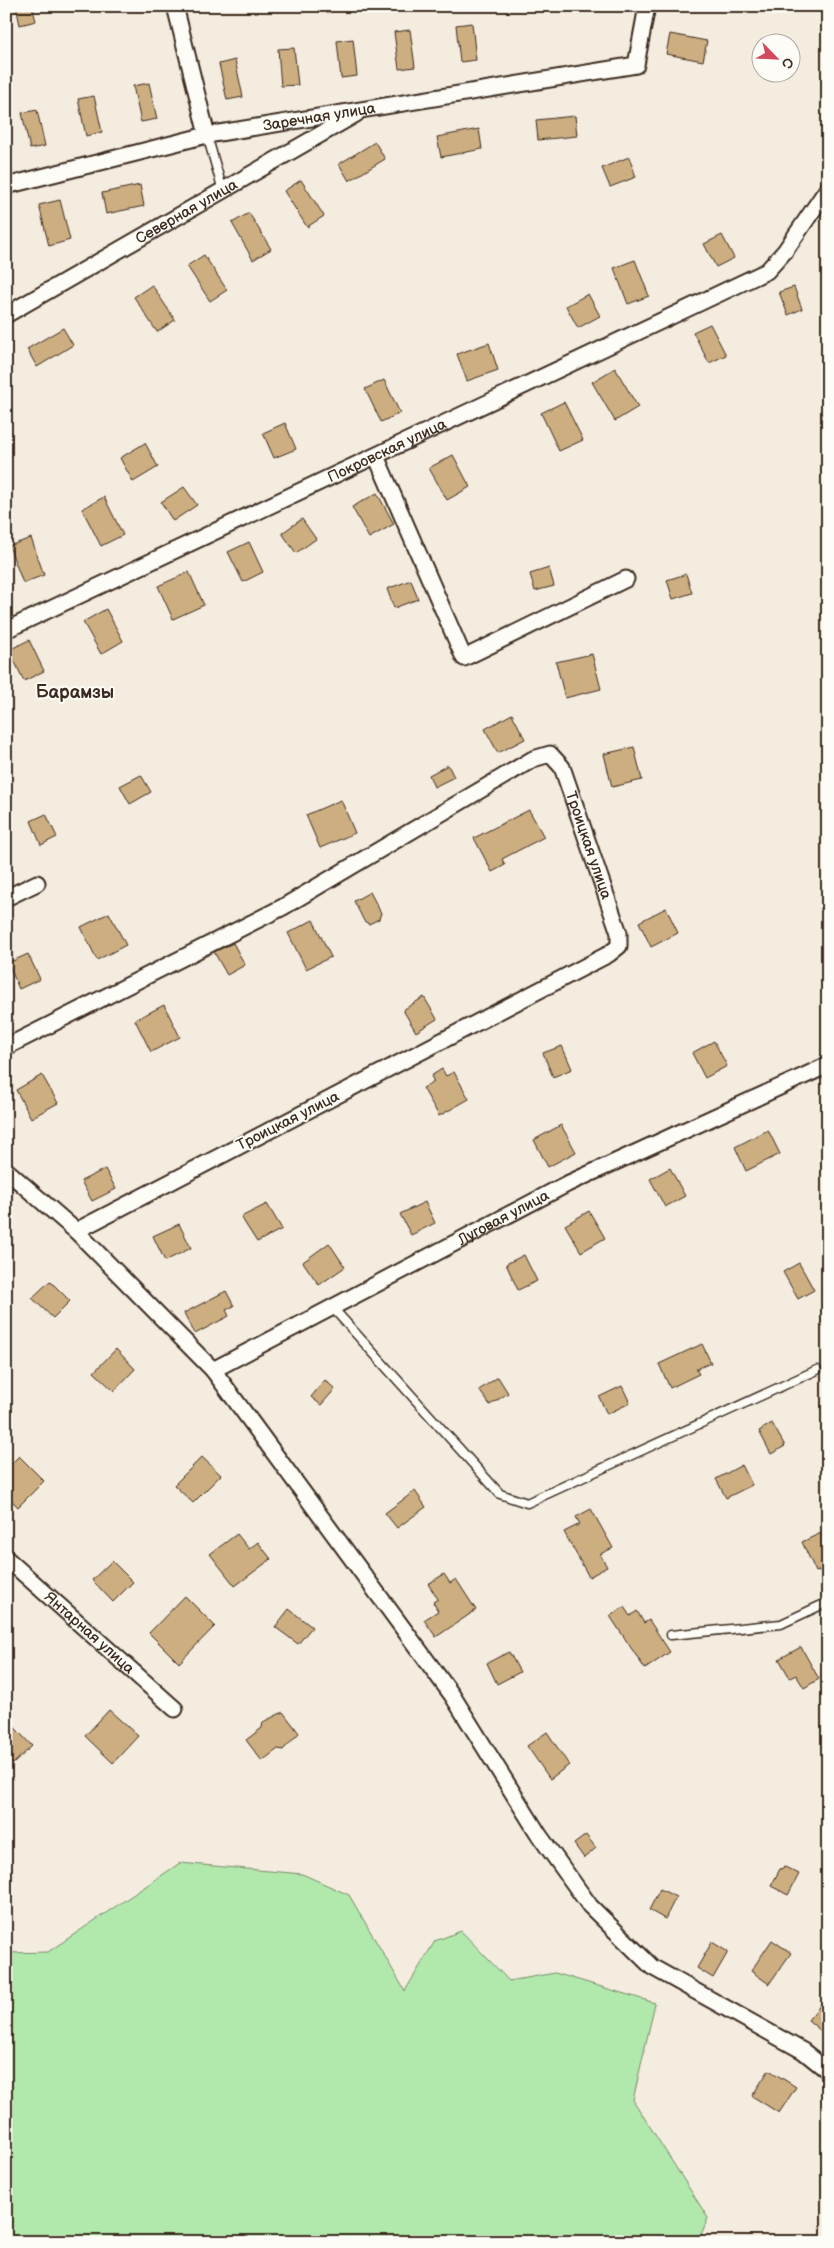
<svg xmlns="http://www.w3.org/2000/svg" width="834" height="2248" viewBox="0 0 834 2248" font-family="'Balsamiq Sans',sans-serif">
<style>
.green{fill:#b1e9ad;stroke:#768a66}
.building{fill:#cdae81;stroke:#3b2a1e}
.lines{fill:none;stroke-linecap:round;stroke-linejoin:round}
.service-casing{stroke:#3b2a1e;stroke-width:11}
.minor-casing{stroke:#3b2a1e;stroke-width:19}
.service{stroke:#fdfcf7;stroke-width:8}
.minor{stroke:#fdfcf7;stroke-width:15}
.labels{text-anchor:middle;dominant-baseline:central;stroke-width:4;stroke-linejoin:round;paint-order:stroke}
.street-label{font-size:15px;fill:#3b2a1e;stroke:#fdfcf7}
.quarter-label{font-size:18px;font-weight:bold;fill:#3b2a1e;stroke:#fdfcf7}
</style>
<rect width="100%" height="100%" fill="#f3ecdf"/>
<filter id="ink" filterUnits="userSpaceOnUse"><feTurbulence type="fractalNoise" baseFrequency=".02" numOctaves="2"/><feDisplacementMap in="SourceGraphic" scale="10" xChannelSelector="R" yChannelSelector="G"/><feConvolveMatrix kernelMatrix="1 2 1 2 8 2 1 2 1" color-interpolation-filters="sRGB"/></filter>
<g filter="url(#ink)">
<path class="green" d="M180,1863L302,1874L349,1895L405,1991L435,1941L461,1931L509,1981L555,1973L655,2003L633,2100L708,2218L698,2242H6V1953L48,1952Z"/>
<g class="building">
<path d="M16,6H32L36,21L20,25Z"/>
<path d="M472,23L476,60L460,62L456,25Z"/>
<path d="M410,30L415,67L399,69L394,32Z"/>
<path d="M670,34L707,41L703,61L666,54Z"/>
<path d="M353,39L357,76L341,78L337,41Z"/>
<path d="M294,48L298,85L281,86L278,49Z"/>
<path d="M235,60L243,97L227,100L219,64Z"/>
<path d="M149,83L157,119L141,122L133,86Z"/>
<path d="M94,96L102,132L86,136L78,99Z"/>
<path d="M37,110L45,146L30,149L22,113Z"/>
<path d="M575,116L577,136L538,140L536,120Z"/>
<path d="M479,129L482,149L441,157L437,137Z"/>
<path d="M375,142L385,159L349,181L339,164Z"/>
<path d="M629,157L636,177L610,187L602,168Z"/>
<path d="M301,180L324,216L307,227L284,191Z"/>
<path d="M140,185L144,206L106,214L102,193Z"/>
<path d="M60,200L70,240L49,246L39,205Z"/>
<path d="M249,213L271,249L253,260L232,223Z"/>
<path d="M722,235L734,258L716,267L704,244Z"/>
<path d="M204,255L227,290L210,301L187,266Z"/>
<path d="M635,260L649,296L628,304L614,268Z"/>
<path d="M152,285L175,320L157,332L134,297Z"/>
<path d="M794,287L802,309L788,315L779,292Z"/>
<path d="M588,294L600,316L578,328L566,306Z"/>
<path d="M710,324L726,355L709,363L693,332Z"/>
<path d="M63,328L73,345L37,367L27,349Z"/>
<path d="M489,343L498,370L467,381L457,354Z"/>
<path d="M615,368L638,407L615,421L592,382Z"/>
<path d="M384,380L400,413L381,422L365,389Z"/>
<path d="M564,402L583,440L559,451L541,413Z"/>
<path d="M285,423L296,449L274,458L263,433Z"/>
<path d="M145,443L158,467L133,482L120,458Z"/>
<path d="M453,455L470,487L447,500L429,468Z"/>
<path d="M184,487L197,505L173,521L161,502Z"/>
<path d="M377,493L394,524L369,538L352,507Z"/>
<path d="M104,497L123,535L101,546L82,509Z"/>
<path d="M302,519L316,539L296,553L282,533Z"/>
<path d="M31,538L44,575L23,583L9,546Z"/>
<path d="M249,542L263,572L243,582L228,552Z"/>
<path d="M549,568L554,586L535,591L530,574Z"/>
<path d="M189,572L204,605L173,619L158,586Z"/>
<path d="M686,574L692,593L673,599L667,580Z"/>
<path d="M411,580L418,599L394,608L387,589Z"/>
<path d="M106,609L123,641L101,654L83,622Z"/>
<path d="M29,640L44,671L24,681L9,650Z"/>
<path d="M592,654L601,689L565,698L556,662Z"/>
<path d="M512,714L525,739L498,753L485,729Z"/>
<path d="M634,747L642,780L612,787L604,754Z"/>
<path d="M448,765L454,777L434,787L429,775Z"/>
<path d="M141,775L151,792L130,804L120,786Z"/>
<path d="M341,800L355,833L320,848L306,815Z"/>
<path d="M529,810L544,837L502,859L505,865L492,872L474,838Z"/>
<path d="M46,814L57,837L41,845L31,821Z"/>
<path d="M370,892L381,913L379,919L369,924L364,921L354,901Z"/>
<path d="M666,908L678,933L651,947L639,922Z"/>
<path d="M109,913L126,945L97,960L81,927Z"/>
<path d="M313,920L331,957L306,969L288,933Z"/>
<path d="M233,943L245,965L227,975L214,952Z"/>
<path d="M28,954L40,979L19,989L8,963Z"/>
<path d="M424,997L437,1019L416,1032L403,1010Z"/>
<path d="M164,1005L180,1037L151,1052L135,1020Z"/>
<path d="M714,1041L727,1066L705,1078L692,1053Z"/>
<path d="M562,1046L572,1069L553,1077L543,1053Z"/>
<path d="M442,1069L446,1076L454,1072L469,1099L439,1116L423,1088L434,1082L431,1076Z"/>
<path d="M42,1075L58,1103L31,1118L16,1090Z"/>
<path d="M561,1125L576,1152L548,1167L534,1140Z"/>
<path d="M768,1130L780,1154L746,1171L735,1147Z"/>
<path d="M670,1168L685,1196L665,1207L650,1179Z"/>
<path d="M105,1169L116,1189L92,1201L81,1181Z"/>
<path d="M425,1202L435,1223L411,1235L400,1214Z"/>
<path d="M267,1204L282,1229L257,1242L241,1217Z"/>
<path d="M589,1211L605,1238L581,1252L565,1225Z"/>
<path d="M179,1224L191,1248L165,1261L153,1236Z"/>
<path d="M329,1243L345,1267L319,1285L303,1262Z"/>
<path d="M524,1255L537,1281L518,1290L506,1264Z"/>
<path d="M799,1263L814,1290L798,1299L783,1272Z"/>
<path d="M50,1281L70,1301L53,1318L32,1298Z"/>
<path d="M226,1291L234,1306L226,1310L229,1316L195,1334L184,1313Z"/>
<path d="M702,1344L711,1363L696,1369L699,1374L670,1388L659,1364Z"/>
<path d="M116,1349L135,1369L114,1391L94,1372Z"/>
<path d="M498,1377L508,1393L490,1405L479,1390Z"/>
<path d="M325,1380L335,1389L321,1405L311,1397Z"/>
<path d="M622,1386L630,1403L607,1414L599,1397Z"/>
<path d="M772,1423L785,1446L771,1454L759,1431Z"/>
<path d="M19,1456L44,1481L18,1507L6,1495V1469Z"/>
<path d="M202,1457L221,1475L193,1503L174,1485Z"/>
<path d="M742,1465L752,1485L726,1498L716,1479Z"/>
<path d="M415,1491L426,1507L397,1528L385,1513Z"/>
<path d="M591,1509L613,1548L600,1554L607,1567L589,1577L564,1532L580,1524L576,1517Z"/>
<path d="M821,1533L828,1549V1567L816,1572L802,1542Z"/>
<path d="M237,1534L249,1549L258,1542L271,1559L235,1586L210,1554Z"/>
<path d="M112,1561L133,1582L113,1602L92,1580Z"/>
<path d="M444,1574L450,1583L456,1579L476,1610L436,1637L424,1620L438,1611L433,1602L438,1599L428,1584Z"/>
<path d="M185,1596L215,1626L179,1663L149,1633Z"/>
<path d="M624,1607L630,1616L637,1611L644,1623L649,1620L670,1652L645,1669L610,1616Z"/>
<path d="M289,1609L312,1627L298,1644L275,1627Z"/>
<path d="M801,1647L819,1679L804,1688L796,1675L790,1678L779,1659Z"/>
<path d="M509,1652L520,1672L497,1684L487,1663Z"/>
<path d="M109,1710L138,1736L113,1763L85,1736Z"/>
<path d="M283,1712L299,1733L283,1750L278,1749L262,1761L246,1740L262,1728L263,1722Z"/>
<path d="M6,1718L32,1746L13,1764L6,1756Z"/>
<path d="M547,1732L569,1765L550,1779L527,1746Z"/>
<path d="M586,1835L596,1848L584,1858L574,1844Z"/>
<path d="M785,1867L799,1874L788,1895L771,1886L780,1869Z"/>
<path d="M660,1889L676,1897L665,1919L649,1910Z"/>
<path d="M772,1940L791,1953L769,1984L751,1971Z"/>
<path d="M712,1942L728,1952L713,1978L697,1968Z"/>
<path d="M828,1996V2037L808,2020Z"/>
<path d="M769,2070L796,2087L779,2113L752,2096Z"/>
</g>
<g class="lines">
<g class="service-casing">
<g id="service">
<path d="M207,135L223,191"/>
<path d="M332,1307L500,1494L527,1503L817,1370"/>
<path d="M671,1635L781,1624L828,1602"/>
</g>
</g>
<g class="minor-casing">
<g id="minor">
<path d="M175,6L207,135"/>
<path id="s1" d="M6,186L207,135L636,65L647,6"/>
<path id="s2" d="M6,315L356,114"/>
<path d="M376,456L464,658L626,579"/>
<path id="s3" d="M6,630L767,271L785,251L828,188"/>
<path d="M6,898L37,883"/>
<path id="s4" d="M6,1047L283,907L533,759L550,754L562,767L619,933V946L609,954L76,1231"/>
<path d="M6,1170L76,1231L213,1370L452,1695L539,1835L590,1906L652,1967L803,2051L828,2071"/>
<path id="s5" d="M213,1370L567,1184L828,1065"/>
<path id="s6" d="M6,1558L175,1709"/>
</g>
</g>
<use href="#service" class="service"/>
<use href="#minor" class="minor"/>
</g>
</g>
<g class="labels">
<g class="street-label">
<text stroke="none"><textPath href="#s1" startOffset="321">Заречная улица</textPath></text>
<text stroke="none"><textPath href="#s2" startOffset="208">Северная улица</textPath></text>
<text stroke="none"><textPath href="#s3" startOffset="421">Покровская улица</textPath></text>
<text stroke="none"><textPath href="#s4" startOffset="719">Троицкая улица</textPath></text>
<text transform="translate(288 1121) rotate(-27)">Троицкая улица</text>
<text stroke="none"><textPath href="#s5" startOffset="328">Луговая улица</textPath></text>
<text stroke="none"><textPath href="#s6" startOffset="112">Янтарная улица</textPath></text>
</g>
<g class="quarter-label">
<text x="75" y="692">Барамзы</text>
</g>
</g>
<rect width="834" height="2248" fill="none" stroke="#fdfcf7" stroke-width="25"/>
<rect x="12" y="12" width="809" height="2223" fill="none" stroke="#3b2a1e" stroke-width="2" filter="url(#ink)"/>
<g transform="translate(776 58) rotate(114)"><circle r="24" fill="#fdfcf7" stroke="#afa8a0"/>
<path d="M0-4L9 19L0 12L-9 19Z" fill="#d1495b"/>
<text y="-8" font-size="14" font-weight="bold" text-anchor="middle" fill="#3b2a1e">С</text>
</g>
</svg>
